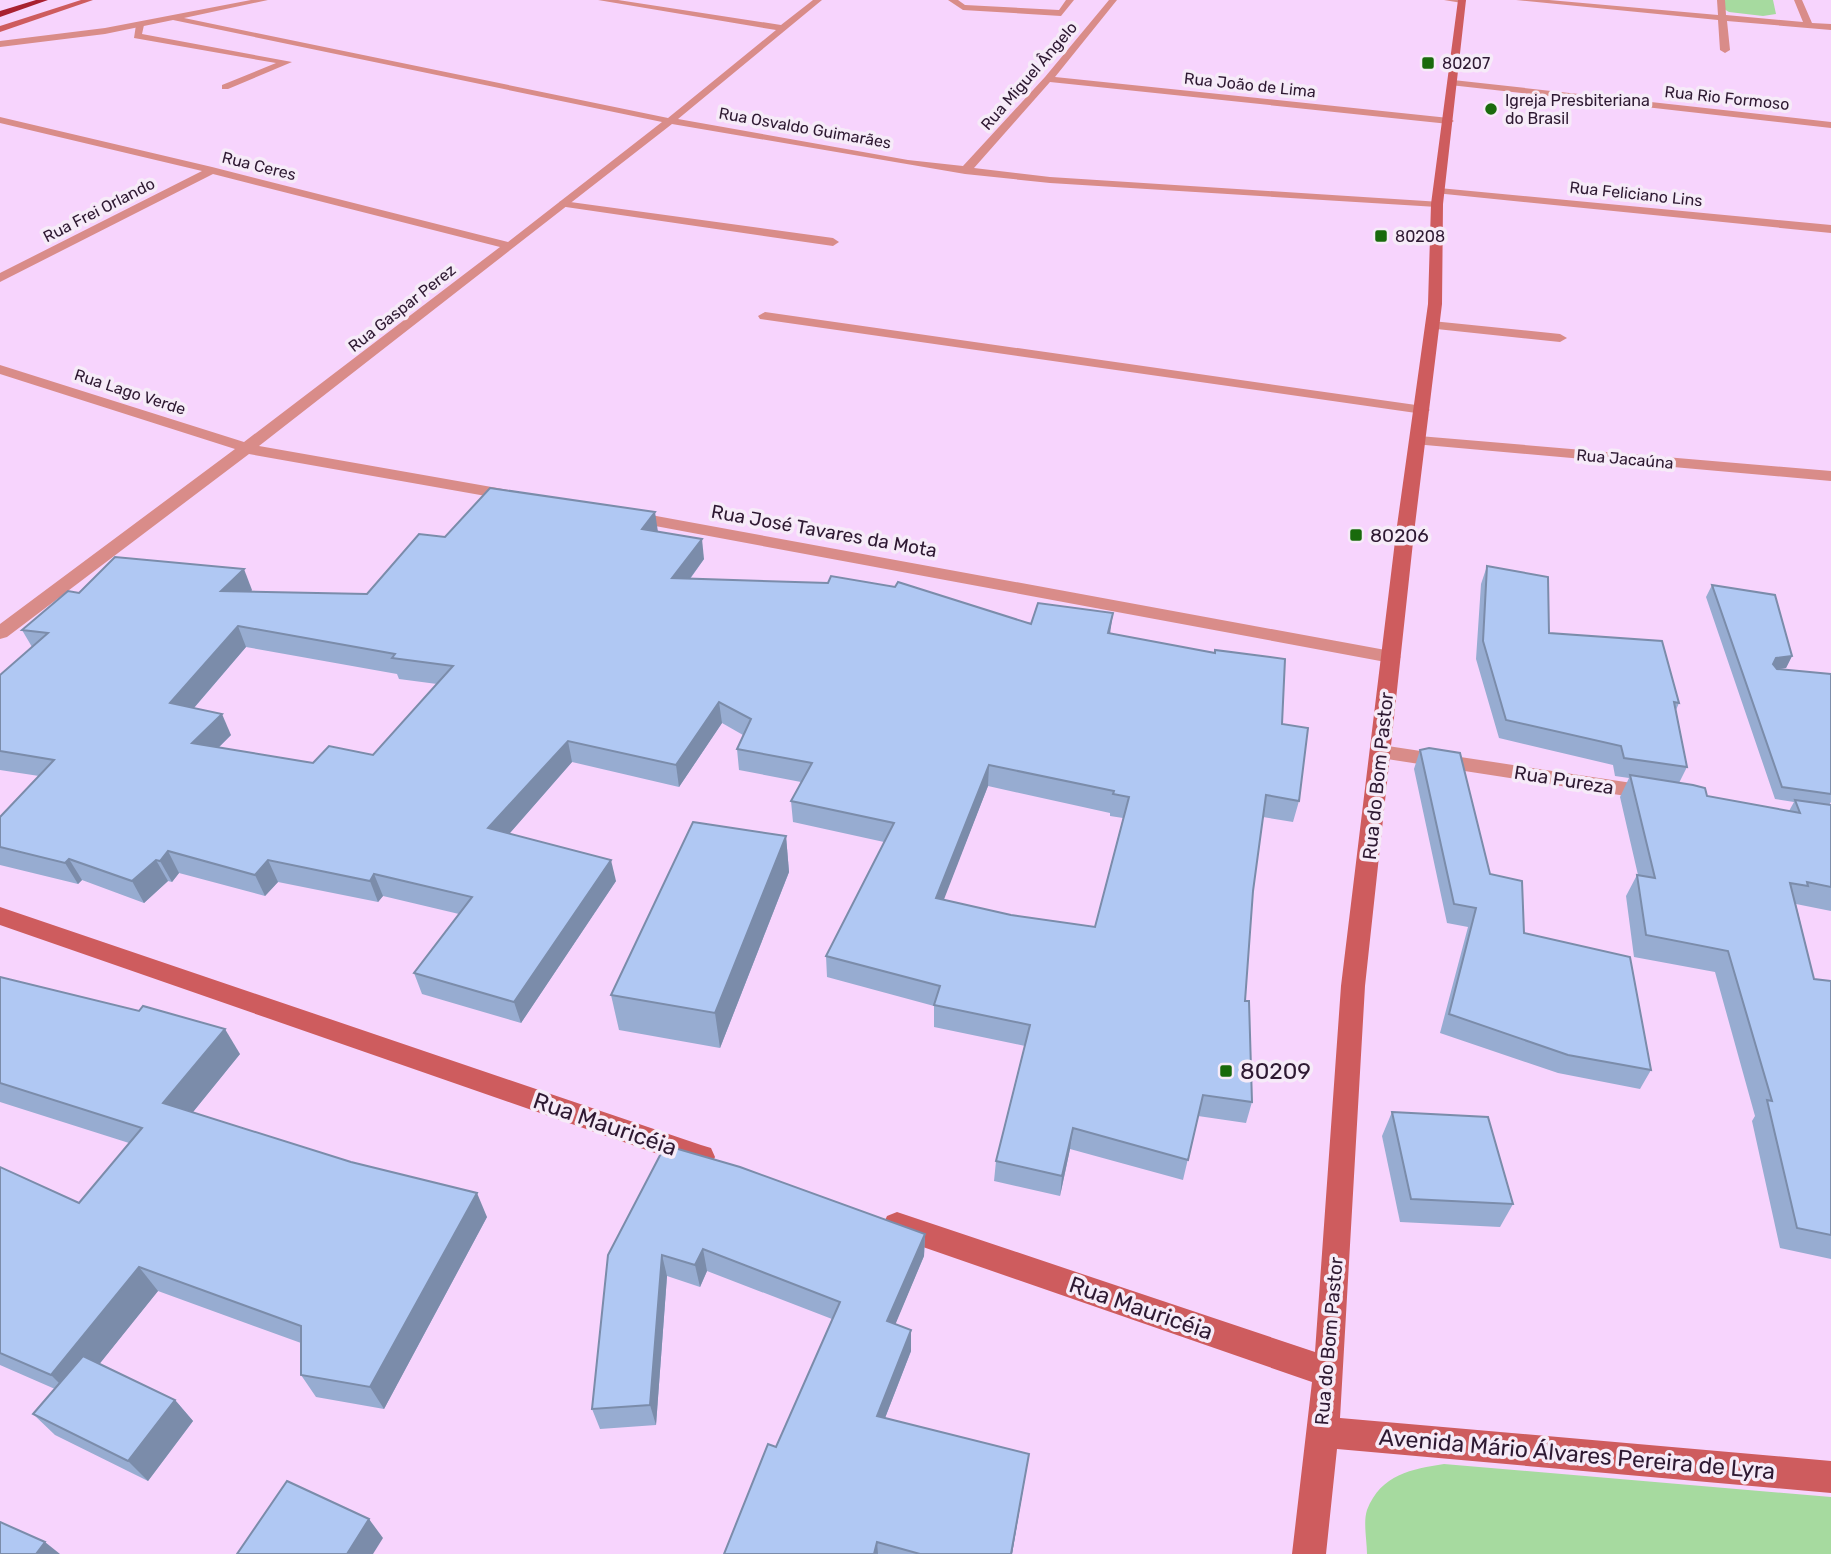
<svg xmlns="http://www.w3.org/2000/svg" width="1831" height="1554" viewBox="0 0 1831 1554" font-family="Rubik,sans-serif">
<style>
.green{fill:#a6da9f}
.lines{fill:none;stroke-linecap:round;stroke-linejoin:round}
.lane{fill:#d98c89;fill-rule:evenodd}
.street{fill:#d98c89;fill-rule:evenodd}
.secondary{fill:#ce5c5e;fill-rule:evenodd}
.highway{fill:#a82130;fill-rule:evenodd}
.wall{fill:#97acd1;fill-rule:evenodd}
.shaded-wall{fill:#7b8caa}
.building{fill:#b0c8f3;stroke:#7b8caa;stroke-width:2;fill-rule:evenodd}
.poi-dot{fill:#196a0c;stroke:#f6ebf8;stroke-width:2.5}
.labels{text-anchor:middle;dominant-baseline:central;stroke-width:7;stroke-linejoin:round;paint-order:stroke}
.far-poi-label{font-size:16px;fill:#2e1932;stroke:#f6ebf8;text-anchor:start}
.far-street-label{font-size:16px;fill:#2e1932;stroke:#f6ebf8}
.street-label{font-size:19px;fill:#2e1932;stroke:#f6ebf8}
.poi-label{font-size:19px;fill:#2e1932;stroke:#f6ebf8;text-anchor:start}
.near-poi-label{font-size:23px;fill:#2e1932;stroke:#f6ebf8;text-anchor:start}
.near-street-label{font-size:23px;fill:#2e1932;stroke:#f6ebf8}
</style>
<rect width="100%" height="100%" fill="#f7d4fd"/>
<g class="green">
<path d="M1723,0H1773L1776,14L1763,16L1729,12L1724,9Z"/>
<path d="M1444,1464L1831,1497V1554H1367C1367,1541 1363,1522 1367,1510C1381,1474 1412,1469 1444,1464Z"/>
</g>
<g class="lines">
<g class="lane">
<path d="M948,0H958L965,5L1059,10L1066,0H1074L1061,16L963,10Z"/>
<path d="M140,22L144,25L142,34L292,62L228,89H222V85L276,63L134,38L136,25Z"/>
<path d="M563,201L833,238L839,242L833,246L559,206V202Z"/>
<path d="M765,312L1423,406L1430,410L1423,414L760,319L758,316Z"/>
<path d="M1432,321L1560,334L1567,338L1560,342L1427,328L1425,325Z"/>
</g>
<g class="street">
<path d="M251,0H268L184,18L668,118L776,30L598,0H618L781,25L813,0H822L678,119L908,160L963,166L1045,77L1109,0H1117L1055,77L1449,118L1454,121L1449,124L1050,82L974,168L1050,177L1441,202L1443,204L1437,207L1050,183L965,174L672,124L259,446L514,491L522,496L520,499L514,501L249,454L7,637L0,639V624L235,449L0,374V365L244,442L500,247L213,174L0,282V273L202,171L0,123V117L212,167L508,242L662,122L173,20L105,34L0,47V41L105,28Z"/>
<path d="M1444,0H1465L1466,1L1462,3Z"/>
<path d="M1516,0H1549L1718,15L1717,0H1725L1726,15L1803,22L1794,0H1802L1812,23L1831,24V30L1727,21L1730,50L1725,53L1720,50L1718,20Z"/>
<path d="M1453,80L1831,122V128L1450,85V81Z"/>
<path d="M1439,188L1831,225V233L1435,193V189Z"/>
<path d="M1419,436L1831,471V481L1414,444L1411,441L1414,438Z"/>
<path d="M629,511L1391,651L1401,657L1391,663L623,520L621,516Z"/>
<path d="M1381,745L1652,786L1660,788L1663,793L1660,798L1652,800L1374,757L1371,752L1374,747Z"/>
</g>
<g class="secondary">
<path d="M81,0H93L0,32V26Z"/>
<path d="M1458,0H1466L1443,204L1442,304L1414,533L1365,986L1340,1418L1831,1461V1493L1337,1449L1326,1554H1292L1312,1382L897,1238L887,1234L883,1225L887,1216L897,1212L1315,1352L1341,986L1396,533L1428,304L1431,204Z"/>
<path d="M0,907L701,1145L711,1148L715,1157L711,1166L701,1169L0,925Z"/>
</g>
<path class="highway" d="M36,0H48L0,17V11Z"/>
</g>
<g class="wall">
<path d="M658,532L704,559L690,579L1111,633L1282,724L1299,801L1293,822L1263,817L1253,891L1245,1001L1252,1102L1246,1123L1198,1116L1183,1180L1070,1149L1060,1196L994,1181L996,1161L1025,1046L934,1027V1006L827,977L826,956L884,842L793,822L791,801L801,782L739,770L737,749L743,735L722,723L679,787L572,762L509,834L616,881L521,1023L422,994L414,973L459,914L383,896L378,902L278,882L265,896L179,873L172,882L168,881L144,903L82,880L78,884L0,865V817L39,776L0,770V675L32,647L22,630L79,593L252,590L251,592L367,594L445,537ZM246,647L397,674L399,679L437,684L373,755L313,763L218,748L231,735L194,708ZM988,786L1110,813V816L1123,818L1095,927L1011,915L943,900Z"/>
<path d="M1487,566L1549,633L1679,703L1676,710L1687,767L1679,783L1707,796L1789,811L1794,802L1775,799L1706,597L1712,585L1792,656L1786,668L1777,669L1831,674V802L1829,805H1831V911L1796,904L1814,979L1831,981V1259L1780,1248L1752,1121L1755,1116L1715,972L1634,957L1626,896L1637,875H1638L1620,797L1629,778L1615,776L1613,765L1499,738L1476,659L1481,584Z"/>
<path d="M1420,750L1524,933L1651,1070L1640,1089L1558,1073L1440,1033L1468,927L1447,923L1414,769Z"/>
<path d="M786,836L789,872L720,1048L619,1030L611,995Z"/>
<path d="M0,977L240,1054L193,1112L487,1217L384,1409L316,1397L301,1375V1343L158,1291L99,1364L175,1400L193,1421L148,1481L55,1435L33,1414L55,1389L0,1365V1167L79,1203L129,1143L0,1102Z"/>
<path d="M1392,1112L1513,1204L1500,1227L1400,1222L1382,1136Z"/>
<path d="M671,1141L673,1148L925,1234L924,1256L895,1324L911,1330V1351L885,1418L1029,1454L1012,1554H724L776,1447L832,1319L707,1271L700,1287L667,1276L656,1425L600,1429L592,1409Z"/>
</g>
<g class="shaded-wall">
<path d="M655,512L658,532L642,529Z"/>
<path d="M702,539L704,559L675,599L672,578Z"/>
<path d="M244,569L252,590L229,611L221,591Z"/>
<path d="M1113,613L1110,634L1108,633Z"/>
<path d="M238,626L246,647L180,724L170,703Z"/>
<path d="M1792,656L1786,668L1770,670L1776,658Z"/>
<path d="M719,702L722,723L679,787L676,765Z"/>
<path d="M222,714L231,735L202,764L192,743Z"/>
<path d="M568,741L572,762L495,850L488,828Z"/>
<path d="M989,765L988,786L936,920V898Z"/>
<path d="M786,836L789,872L720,1048L715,1013Z"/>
<path d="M168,851L179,873L172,882L160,861Z"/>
<path d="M69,859L82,880L78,884L65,863Z"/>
<path d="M156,860L168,881L144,903L132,881Z"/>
<path d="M268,860L278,882L265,896L255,875Z"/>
<path d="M611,860L616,881L521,1023L514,1002Z"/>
<path d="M374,874L383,896L378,902L370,881Z"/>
<path d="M225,1029L240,1054L180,1128L163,1103Z"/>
<path d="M1073,1128L1070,1149L1060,1196L1062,1176Z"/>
<path d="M477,1193L487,1217L384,1409L370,1387Z"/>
<path d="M925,1234L924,1256L888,1342L887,1321Z"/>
<path d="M703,1249L707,1271L700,1287L695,1265Z"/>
<path d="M662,1255L667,1276L656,1425L650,1405Z"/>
<path d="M139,1267L158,1291L73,1397L51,1375Z"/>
<path d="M911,1330V1351L878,1436L877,1416Z"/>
<path d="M175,1400L193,1421L148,1481L128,1461Z"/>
<path d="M1029,1454L1012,1554H1011Z"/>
<path d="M369,1519L383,1538L373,1554H347Z"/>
<path d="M45,1542L60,1554H36Z"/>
<path d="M877,1542L878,1554H874Z"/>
</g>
<g class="building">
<path d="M490,488L655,512L642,529L702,539L672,578L828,583L831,576L895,587L898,582L1031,624L1038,603L1113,613L1108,633L1215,653V650L1285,659L1282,724L1308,728L1299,801L1266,795L1253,891L1245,1001H1249L1252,1102L1203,1095L1188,1160L1073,1128L1062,1176L996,1161L1030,1025L934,1005L940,986L826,956L894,823L791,801L812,763L737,749L751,719L719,702L676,765L568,741L488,828L611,860L514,1002L414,973L472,897L374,874L370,881L268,860L255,875L168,851L160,861L156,860L132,881L69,859L65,863L0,847V817L54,760L0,751V675L48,633L22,630L68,591L79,593L115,557L244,569L221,591L367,594L419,534L445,537ZM238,626L395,654L392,658L453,666L373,755L329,746L313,763L192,743L222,714L170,703ZM989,765L1114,791L1113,794L1129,797L1095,927L1011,915L936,898Z"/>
<path d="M1487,566L1548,577L1549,633L1662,641L1679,703L1674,702L1687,767L1624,758L1621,746L1506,720L1483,641Z"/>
<path d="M1712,585L1775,595L1792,656L1776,658L1773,664L1777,669L1831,674V794L1782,787Z"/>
<path d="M1429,748L1460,753L1490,874L1522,881L1524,933L1630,957L1651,1070L1568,1055L1449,1014L1476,908L1454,904L1420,750Z"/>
<path d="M1630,775L1693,785L1705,788L1707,796L1800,813L1795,800L1831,805V887L1807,882L1808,886L1790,883L1814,979L1831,981V1235L1797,1228L1767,1100L1772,1101L1728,951L1646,935L1637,875L1655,878Z"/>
<path d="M693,822L786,836L715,1013L611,995Z"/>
<path d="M0,977L139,1011L143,1006L225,1029L163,1103L351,1162L477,1193L370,1387L301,1375V1326L139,1267L51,1375L0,1353V1167L79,1203L142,1128L0,1083Z"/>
<path d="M1392,1112L1488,1117L1513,1204L1411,1199Z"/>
<path d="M668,1140L671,1141V1147L740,1167L925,1234L887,1321L911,1330L877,1416L1029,1454L1011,1554H920L877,1542L874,1554H724L768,1444L776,1447L840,1302L703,1249L695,1265L662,1255L650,1405L592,1409L608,1255Z"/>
<path d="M83,1356L175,1400L128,1461L33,1414Z"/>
<path d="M287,1481L369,1519L347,1554H237Z"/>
<path d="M0,1522L45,1542L36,1554H0Z"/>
</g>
<g class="poi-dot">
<rect x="1421" y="56" width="14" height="14" rx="3.5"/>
<circle cx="1491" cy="109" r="7"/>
<rect x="1374" y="229" width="14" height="14" rx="3.5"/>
<rect x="1349" y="528" width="14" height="14" rx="3.5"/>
<rect x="1219" y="1064" width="14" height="14" rx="3.5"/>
</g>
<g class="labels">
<g class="far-poi-label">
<text x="1442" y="63">80207</text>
<text x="1505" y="100">Igreja Presbiteriana<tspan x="1505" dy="18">do Brasil</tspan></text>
<text x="1395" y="236">80208</text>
</g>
<g class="far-street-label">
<text transform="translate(1029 76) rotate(-49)">Rua Miguel Ângelo</text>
<text transform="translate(1250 85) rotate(6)">Rua João de Lima</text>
<text transform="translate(1727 98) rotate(6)">Rua Rio Formoso</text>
<text transform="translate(805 128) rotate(10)">Rua Osvaldo Guimarães</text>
<text transform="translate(259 166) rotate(14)">Rua Ceres</text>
<text transform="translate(1636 194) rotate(6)">Rua Feliciano Lins</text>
<text transform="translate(99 210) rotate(-27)">Rua Frei Orlando</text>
<text transform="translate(402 308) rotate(-38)">Rua Gaspar Perez</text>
<text transform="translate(130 392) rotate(18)">Rua Lago Verde</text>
<text transform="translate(1625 459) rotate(5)">Rua Jacaúna</text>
</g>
<g class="street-label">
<text transform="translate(824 531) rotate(10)">Rua José Tavares da Mota</text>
<text transform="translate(1378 776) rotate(-84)">Rua do Bom Pastor</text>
<text transform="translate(1564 780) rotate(9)">Rua Pureza</text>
<text transform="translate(1329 1341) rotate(-85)">Rua do Bom Pastor</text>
</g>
<g class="poi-label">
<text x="1370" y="535">80206</text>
</g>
<g class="near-poi-label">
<text x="1240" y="1071">80209</text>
</g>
<g class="near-street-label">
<text transform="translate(605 1124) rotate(19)">Rua Mauricéia</text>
<text transform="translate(1141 1308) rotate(19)">Rua Mauricéia</text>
<text transform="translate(1577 1454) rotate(5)">Avenida Mário Álvares Pereira de Lyra</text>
</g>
</g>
</svg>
